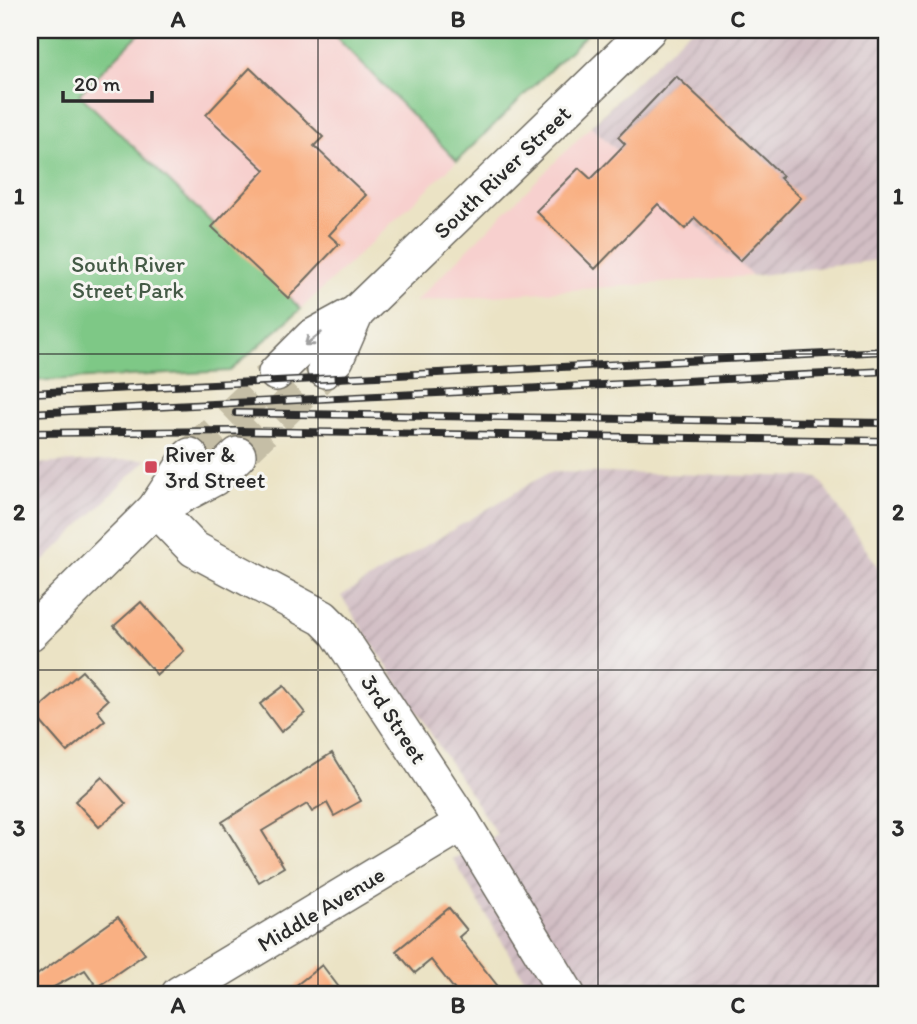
<svg xmlns="http://www.w3.org/2000/svg" width="917" height="1024" viewBox="0 0 917 1024" font-family="Itim,sans-serif">
<style>
.built{fill:#f7d0ce}
.industrial{fill:url(#industrial-furrows)}
.green{fill:#7ec886;stroke:#547a58;stroke-width:2}
.building{fill:#f9b083}
.lines{fill:none;stroke-linecap:round;stroke-linejoin:round}
.minor-tunnel{stroke:#c5bea6;stroke-width:35;stroke-dasharray:35 18;stroke-linecap:butt}
.minor-casing{stroke:#6e6b61;stroke-width:38}
.minor{stroke:#fff;stroke-width:35}
.rail-casing{stroke:#2b2b2b;stroke-width:8}
.rail{stroke:#f6f6f2;stroke-width:5;stroke-dasharray:16;stroke-linecap:butt}
.oneway{stroke:#a0a0a0}
.grid{fill:none;stroke:#2b2b2b;stroke-width:2;stroke-opacity:0.55}
.poi-dot{fill:#d1495b;stroke:#f6f6f2;stroke-width:2.5}
.labels{text-anchor:middle;dominant-baseline:central;stroke-width:6;stroke-linejoin:round;paint-order:stroke}
.street-label{font-size:23px;fill:#2b2b2b;stroke:#f6f6f2}
.park-label{font-size:23px;fill:#445a46;stroke:#f6f6f2}
.poi-label{font-size:23px;fill:#2b2b2b;stroke:#f6f6f2;text-anchor:start}
.neatline{fill:none;stroke:#2b2b2b;stroke-width:2.5}
.grid-label{font-size:23px;text-anchor:middle;font-weight:bold;fill:#2b2b2b}
</style>
<defs>
<pattern id="industrial-furrows" width="10" height="10" patternUnits="userSpaceOnUse" patternTransform="scale(1.75)"><rect width="10" height="10" fill="#d2bec4"/><path d="M-1 1l2-2M0 10L10 0M9 11l2-2" fill="none" stroke="#b4a3a9"/></pattern>
</defs>
<rect width="100%" height="100%" fill="#f6f6f2"/>
<filter id="ink" filterUnits="userSpaceOnUse"><feTurbulence type="fractalNoise" baseFrequency=".0143" numOctaves="2"/><feDisplacementMap in="SourceGraphic" scale="14" xChannelSelector="R" yChannelSelector="G"/><feConvolveMatrix kernelMatrix="1 2 1 2 8 2 1 2 1" color-interpolation-filters="sRGB"/></filter>
<filter id="wash" filterUnits="userSpaceOnUse"><feTurbulence type="fractalNoise" baseFrequency=".00686" numOctaves="4" result="noise"/><feDisplacementMap in="SourceGraphic" scale="28" xChannelSelector="R" yChannelSelector="G"/><feGaussianBlur stdDeviation="1.57" result="paint"/><feColorMatrix in="noise" values="0 0 0 0 0 0 0 0 0 0 0 0 0 0 0 0 0 1.4 0 .05"/><feComposite in="paint" operator="in"/></filter>
<g filter="url(#wash)">
<rect width="100%" height="100%" fill="#ebe3c5"/>
<g class="built">
<path d="M143,30H329L457,161L301,309L79,94Z"/>
<path d="M591,126L752,276L415,302Z"/>
</g>
<g class="industrial">
<path d="M690,30H887V259L752,276L591,126Z"/>
<path d="M147,459L30,575V464Z"/>
<path d="M550,472L818,477L887,581V994H533L453,859L497,835L341,596Z"/>
</g>
<g class="green">
<path d="M30,30H143L79,94L301,309L230,371L30,381Z"/>
<path d="M329,30H591L457,161Z"/>
</g>
<g id="blocks">
<g class="building">
<path d="M250,68L323,137L314,146L366,195L329,235L339,244L288,298L212,227L265,170L206,115Z"/>
<path d="M676,76L783,176L780,178L801,198L740,261L695,218L685,229L658,204L595,269L536,211L579,168L591,179L625,144L618,137Z"/>
<path d="M141,602L184,651L157,675L114,626Z"/>
<path d="M82,671L108,700L97,710L105,720L67,752L33,713Z"/>
<path d="M284,686L305,713L281,732L260,704Z"/>
<path d="M332,753L361,801L334,816L327,803L312,812L307,804L262,831L284,867L259,882L222,822Z"/>
<path d="M102,777L126,804L99,827L75,801Z"/>
<path d="M449,908L467,930L459,937L504,994H458L431,960L415,973L396,951Z"/>
<path d="M118,917L145,954L97,987L85,970L41,994H30V980Z"/>
<path d="M322,965L344,994H285Z"/>
</g>
</g>
</g>
<g filter="url(#ink)">
<use href="#blocks" fill-opacity="0" stroke="#6e6b61" stroke-width="2"/>
<g class="lines">
<g class="minor-tunnel">
<path d="M238,455L325,370"/>
<path d="M190,456L276,373"/>
</g>
<g class="minor-casing">
<g id="minor">
<path d="M325,370L336,359L356,313"/>
<path d="M276,373L312,337L356,313L648,30"/>
<path d="M158,508L214,478L238,455"/>
<path d="M155,509L194,549L323,618L337,632L463,823L567,994"/>
<path d="M30,633L155,509L190,456"/>
<path d="M179,994L463,823"/>
</g>
</g>
<use href="#minor" class="minor"/>
<g class="rail-casing">
<g id="rail">
<path d="M30,393L887,351"/>
<path d="M30,413L887,371"/>
<path d="M236,413L887,423"/>
<path d="M30,433L236,431L887,441"/>
</g>
</g>
<use href="#rail" class="rail"/>
</g>
<defs><path id="oneway-shaft" d="M-6 0H5M1.5-3L5.5 0L1.5 3" fill="none" stroke-width="1.6" stroke-linecap="round" stroke-linejoin="round" transform="scale(1.75)"/></defs>
<use class="oneway" href="#oneway-shaft" transform="translate(313 339) rotate(143)"/>
</g>
<path class="grid" d="M318,30V994M598,30V994M30,354H887M30,670H887"/>
<rect class="poi-dot" x="144" y="460" width="14" height="14" rx="3.5"/>
<g class="labels">
<g class="street-label">
<text transform="translate(502 172) rotate(-44)">South River Street</text>
<text transform="translate(394 719) rotate(57)">3rd Street</text>
<text transform="translate(321 909) rotate(-31)">Middle Avenue</text>
</g>
<g class="park-label">
<text x="128" y="264">South River<tspan x="128" dy="26">Street Park</tspan></text>
</g>
<g class="poi-label">
<text x="165" y="454">River &amp;<tspan x="165" dy="26">3rd Street</tspan></text>
</g>
</g>
<rect width="917" height="1024" fill="none" stroke="#f6f6f2" stroke-width="77"/>
<path d="M63 91v10h89v-10" fill="none" stroke="#2b2b2b" stroke-width="3.5"/>
<text x="74" y="91" font-size="21" fill="#2b2b2b" stroke="#f6f6f2" stroke-width="5" paint-order="stroke">20 m</text>
<rect x="38" y="38" width="840" height="948" class="neatline"/>
<g class="grid-label">
<text x="178" y="27">A</text>
<text x="458" y="27">B</text>
<text x="738" y="27">C</text>
<text x="19" y="204">1</text>
<text x="898" y="204">1</text>
<text x="19" y="520">2</text>
<text x="898" y="520">2</text>
<text x="19" y="836">3</text>
<text x="898" y="836">3</text>
<text x="178" y="1013">A</text>
<text x="458" y="1013">B</text>
<text x="738" y="1013">C</text>
</g>
</svg>
